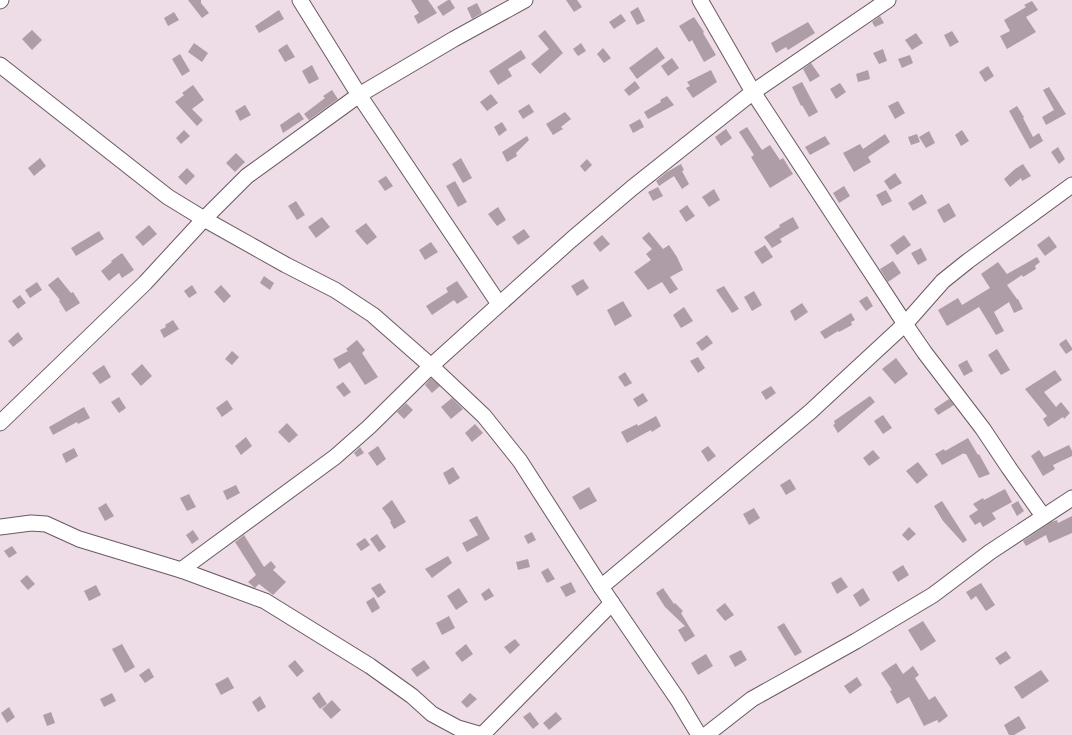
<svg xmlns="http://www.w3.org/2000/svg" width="1072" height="735" viewBox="0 0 1072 735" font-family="Lato,sans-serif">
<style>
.building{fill:#ae9da7}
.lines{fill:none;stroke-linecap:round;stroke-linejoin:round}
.minor-casing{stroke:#695a62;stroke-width:17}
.minor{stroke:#fff;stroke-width:15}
</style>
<rect width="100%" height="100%" fill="#eedce7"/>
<g class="building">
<path d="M188,0H201V3L209,13L202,18Z"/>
<path d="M411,0H428L437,13L418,24L414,16L419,13Z"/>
<path d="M448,0H450L455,8L443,16L437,7Z"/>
<path d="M566,0H577L582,7L574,12Z"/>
<path d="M1032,1L1038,10L1026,17L1036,32L1007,49L1000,36L1010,31L1004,20L1026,7L1024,5Z"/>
<path d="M477,3L482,13L472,19L467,8Z"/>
<path d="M638,7L645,21L637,25L630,12Z"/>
<path d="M279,10L284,19L259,33L255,26Z"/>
<path d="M174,12L179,20L168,26L164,18Z"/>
<path d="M621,14L626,21L614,29L609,22Z"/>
<path d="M880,16L884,23L875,27L872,22Z"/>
<path d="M694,17L704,32L703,33L716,55L704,62L692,40L689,42L679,26Z"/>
<path d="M808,22L815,33L788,50L786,47L776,53L771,43Z"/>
<path d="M32,30L42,40L32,50L22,39Z"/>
<path d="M545,30L563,53L540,74L531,64L549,49L538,36Z"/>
<path d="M952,31L959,42L950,47L944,35Z"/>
<path d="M916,33L923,43L912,50L905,40Z"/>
<path d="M194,43L208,53L202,62L188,52Z"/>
<path d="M581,43L586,51L578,56L573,49Z"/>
<path d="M287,44L295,57L285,62L278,50Z"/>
<path d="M657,47L665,58L637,79L629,68Z"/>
<path d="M603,48L611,58L604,63L597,54Z"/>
<path d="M883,49L887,61L879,64L873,53Z"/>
<path d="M521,50L526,58L508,69L512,76L498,85L489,71Z"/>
<path d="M180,54L190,71L182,76L172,59Z"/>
<path d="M910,55L913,63L902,68L898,59Z"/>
<path d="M672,58L679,68L668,76L661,66Z"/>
<path d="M811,63L820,76L810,82L803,69Z"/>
<path d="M312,65L319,79L309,84L302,71Z"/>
<path d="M988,66L994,76L985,82L979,72Z"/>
<path d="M711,70L717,82L693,98L686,88L690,86L687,82Z"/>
<path d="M868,70L870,79L858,82L856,74Z"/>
<path d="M635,81L640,88L629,96L624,90Z"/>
<path d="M802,82L818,112L809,117L802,105L801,106L792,87Z"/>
<path d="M840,83L846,92L836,99L830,89Z"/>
<path d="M193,85L204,100L192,109L203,120L197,126L175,102L184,95L182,93Z"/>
<path d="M1049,87L1066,114L1046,125L1042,117L1054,110L1043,90Z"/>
<path d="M332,90L338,99L309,120L304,114L325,98L323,96Z"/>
<path d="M491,94L498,103L487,111L480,102Z"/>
<path d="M667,96L674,105L648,119L644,112L661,102L660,100Z"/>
<path d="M898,101L905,113L895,119L888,106Z"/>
<path d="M529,104L534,112L523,119L518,111Z"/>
<path d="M245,105L251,115L240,121L235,111Z"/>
<path d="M1017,106L1024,117L1023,118L1033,137L1039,133L1043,141L1030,149L1009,111Z"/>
<path d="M299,112L304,119L283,133L280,125Z"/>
<path d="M565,112L571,119L561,127L563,129L553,135L546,124Z"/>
<path d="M640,119L644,127L633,133L629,125Z"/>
<path d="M502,122L507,130L499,136L494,127Z"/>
<path d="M747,127L762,150L770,145L780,160L783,158L793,174L770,188L751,157L754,155L739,132Z"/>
<path d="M726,129L732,138L721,146L715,137Z"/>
<path d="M184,130L190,136L181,144L176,138Z"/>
<path d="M962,130L969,141L961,146L955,135Z"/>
<path d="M929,131L935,143L926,148L919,137Z"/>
<path d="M885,134L890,142L868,157L871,162L854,172L843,153L860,144L863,149Z"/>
<path d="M917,134L920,142L911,145L908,137Z"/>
<path d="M527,136L529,140L516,153L517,156L507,162L502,152Z"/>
<path d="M825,136L830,144L810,155L805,147Z"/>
<path d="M1058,147L1065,159L1059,164L1051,152Z"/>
<path d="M236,153L245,162L235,172L226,163Z"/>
<path d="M40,158L46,166L34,176L28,168Z"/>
<path d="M461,158L472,178L463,183L452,164Z"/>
<path d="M587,159L592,165L585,172L580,166Z"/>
<path d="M681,164L684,170L682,171L689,184L682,189L674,176L659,186L656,181L667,172Z"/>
<path d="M1023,164L1031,176L1022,181L1021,178L1010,187L1004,179L1015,169Z"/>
<path d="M187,168L195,176L186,185L178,177Z"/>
<path d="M895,173L902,183L890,190L884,181Z"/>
<path d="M386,176L393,186L385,191L378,181Z"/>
<path d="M455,181L467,202L458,207L446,186Z"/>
<path d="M844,186L850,196L839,203L833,193Z"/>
<path d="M658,187L663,196L653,201L648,192Z"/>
<path d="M714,189L720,200L709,207L702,197Z"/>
<path d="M886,190L892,201L882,206L876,195Z"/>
<path d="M922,194L927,203L913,211L908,203Z"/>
<path d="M296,201L305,215L297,220L288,206Z"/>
<path d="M949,203L956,216L944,223L937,210Z"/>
<path d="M687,205L695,216L686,222L679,211Z"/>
<path d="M498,207L506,220L497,226L488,214Z"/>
<path d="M322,217L330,227L316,238L308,227Z"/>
<path d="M793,217L799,228L780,239L782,242L772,248L764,237L780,227L779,225Z"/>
<path d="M366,223L377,237L367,245L355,231Z"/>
<path d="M149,225L157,234L143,246L135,237Z"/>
<path d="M524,229L530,237L518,245L512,237Z"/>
<path d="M99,231L104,239L76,256L71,248Z"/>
<path d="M649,232L663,249L669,245L677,257L683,270L670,277L678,289L670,294L662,282L648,290L634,272L651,260L646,254L652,249L642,238Z"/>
<path d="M602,235L610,244L600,252L593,243Z"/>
<path d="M904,235L911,245L897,255L890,245Z"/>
<path d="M1049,236L1057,247L1045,256L1037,245Z"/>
<path d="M431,242L438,252L425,260L419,250Z"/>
<path d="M765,245L773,257L762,264L754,252Z"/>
<path d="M921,248L927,260L918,265L911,253Z"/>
<path d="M122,253L134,270L122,278L119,273L109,281L101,271L112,262L111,261Z"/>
<path d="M1037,257L1040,262L1035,266L1036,269L1023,277L1022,275L1007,285L1017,299H1018L1023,309L1014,313L1009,302L994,312L1004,331L996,335L979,307L947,326L938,310L958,298L962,305L990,288L981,274L998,262L1007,274Z"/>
<path d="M893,261L901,273L888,282L880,269Z"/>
<path d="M264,276L274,283L270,290L260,283Z"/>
<path d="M58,277L71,293L73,292L80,303L66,312L59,301L60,300L48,285Z"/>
<path d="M583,279L589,288L577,296L571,286Z"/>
<path d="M457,281L468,297L457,304L454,300L432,315L426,306L448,292L446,288Z"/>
<path d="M37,282L42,290L30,298L25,290Z"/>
<path d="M192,285L197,293L189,298L184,291Z"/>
<path d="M221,285L231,296L224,303L214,292Z"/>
<path d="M724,286L739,309L732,313L716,290Z"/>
<path d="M754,291L762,305L752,311L744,297Z"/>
<path d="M20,295L26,303L18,309L12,301Z"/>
<path d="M867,296L873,306L866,311L859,301Z"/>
<path d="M623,301L632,316L615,326L607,310Z"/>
<path d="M802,303L808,312L795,321L790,311Z"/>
<path d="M684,307L693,321L681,328L673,315Z"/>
<path d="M851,313L855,320L851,322L852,325L839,332L838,331L825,339L820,332Z"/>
<path d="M173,320L179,329L164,338L160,330L166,327L165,325Z"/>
<path d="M18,332L23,339L13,347L8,341Z"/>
<path d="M707,335L713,343L702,351L696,343Z"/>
<path d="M1066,339L1072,348V350L1066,354L1059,344Z"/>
<path d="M357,340L365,350L362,353L378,377L365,385L350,362L339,369L333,359L348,351L346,349Z"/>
<path d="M997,349L1010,370L1001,375L988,355Z"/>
<path d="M232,351L239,357L232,365L225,359Z"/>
<path d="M698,357L705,368L698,373L690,361Z"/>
<path d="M896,358L908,374L895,384L882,369Z"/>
<path d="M967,360L973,371L964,376L958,365Z"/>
<path d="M142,364L152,376L141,386L131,374Z"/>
<path d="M104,365L111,377L100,384L92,373Z"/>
<path d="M1055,370L1062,380L1044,392L1056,407L1061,402L1070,413L1064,419L1063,417L1048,427L1043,419L1047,416L1025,389Z"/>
<path d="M625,372L632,383L625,387L618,377Z"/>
<path d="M431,378L440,386L432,393L425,385Z"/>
<path d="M343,382L351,392L344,397L336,387Z"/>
<path d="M771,386L776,393L766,400L761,392Z"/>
<path d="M643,393L648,401L638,407L633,399Z"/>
<path d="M870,396L875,402L838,433L833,425L835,424L834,421Z"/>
<path d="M119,397L126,408L119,413L111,402Z"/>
<path d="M452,398L463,409L451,419L441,407Z"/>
<path d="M949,399L954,405L938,415L934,409Z"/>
<path d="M227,400L233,409L222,417L216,408Z"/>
<path d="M406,403L413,410L404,419L397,412Z"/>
<path d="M84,407L90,418L78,424L77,422L53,435L49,427Z"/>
<path d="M883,415L892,428L883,434L874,421Z"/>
<path d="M656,416L661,426L652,432L651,430L627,443L621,432L637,424L638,426Z"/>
<path d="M287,423L298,435L289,443L278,432Z"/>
<path d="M475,424L483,433L472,442L465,433Z"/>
<path d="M246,437L252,446L241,455L235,446Z"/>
<path d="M968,438L978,455L979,454L990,474L979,478L966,454H964V453L942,465L935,454L944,449L945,451Z"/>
<path d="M1069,445L1072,451V456L1053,465L1055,469L1043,476L1031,456L1039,450L1044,457Z"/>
<path d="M378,446L386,459L377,466L368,453Z"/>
<path d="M708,446L716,456L708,462L701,451Z"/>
<path d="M360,447L364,453L357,457L354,453Z"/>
<path d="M74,448L78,456L66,463L62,454Z"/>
<path d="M873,450L880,458L869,466L863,458Z"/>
<path d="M918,462L928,475L917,484L906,471Z"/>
<path d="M453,467L460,478L449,485L443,473Z"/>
<path d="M790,479L796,489L786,495L780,485Z"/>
<path d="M236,485L240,493L227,500L223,491Z"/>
<path d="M589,487L597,501L580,510L572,497Z"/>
<path d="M1005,489L1012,502L992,513L996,519L983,527L980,522L975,525L969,516L978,510L973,504L983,498L984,500Z"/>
<path d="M189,494L196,507L187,511L180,498Z"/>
<path d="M392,500L406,522L394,529L390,522L391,521L382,508Z"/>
<path d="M942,501L967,540L963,543L943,521L934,506Z"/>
<path d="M1018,501L1024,511L1017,516L1011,505Z"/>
<path d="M106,503L114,516L105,521L98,508Z"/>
<path d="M754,508L760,518L749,525L743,514Z"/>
<path d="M477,516L490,539L467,552L462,543L478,535L469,520Z"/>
<path d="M1072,516V533L1049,543L1046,535L1026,546L1023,541L1051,522L1057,520L1058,523Z"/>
<path d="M909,527L916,534L908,541L902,535Z"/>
<path d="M193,530L199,539L192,544L186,535Z"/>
<path d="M532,532L536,540L528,544L524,536Z"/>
<path d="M377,534L386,547L379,552L370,539Z"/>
<path d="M244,535L264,567L271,561L276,567L273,570L286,582L273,595L259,584L255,588L248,582L256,575L235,542Z"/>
<path d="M365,538L370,545L361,551L356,544Z"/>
<path d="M12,546L17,553L9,558L4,551Z"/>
<path d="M448,556L452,563L432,578L425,569Z"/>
<path d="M528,559L530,567L518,570L516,562Z"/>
<path d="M903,565L909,575L898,582L892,572Z"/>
<path d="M548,568L555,579L547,583L541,572Z"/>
<path d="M27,575L35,584L28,590L20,581Z"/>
<path d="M841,577L848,587L837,594L831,583Z"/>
<path d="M571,582L576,592L566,597L560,587Z"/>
<path d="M380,583L386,592L378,598L371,588Z"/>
<path d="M981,583L995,605L986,611L976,596L971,600L966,592Z"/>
<path d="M96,585L101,595L89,601L84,591Z"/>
<path d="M459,588L468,602L456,610L447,596Z"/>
<path d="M489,588L494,596L485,601L481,594Z"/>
<path d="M663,588L674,604L675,603L683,611L681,613L695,636L685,642L678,630L685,626L665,607L656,593Z"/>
<path d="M863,588L870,600L860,607L853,595Z"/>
<path d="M374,597L380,608L372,613L366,602Z"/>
<path d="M725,603L734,615L725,621L716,610Z"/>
<path d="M449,616L455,628L442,635L436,623Z"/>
<path d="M923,621L936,641L921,651L908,630Z"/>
<path d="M784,623L802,652L795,656L777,627Z"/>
<path d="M515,639L520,645L510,654L504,647Z"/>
<path d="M122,644L135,667L125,673L112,649Z"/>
<path d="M466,644L473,654L462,662L455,653Z"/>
<path d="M741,650L747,660L735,667L729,656Z"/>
<path d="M1006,651L1011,658L1000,665L995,658Z"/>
<path d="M706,654L713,666L698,675L691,663Z"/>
<path d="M295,660L304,671L297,677L288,666Z"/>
<path d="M424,660L430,668L417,677L411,669Z"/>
<path d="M896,663L903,674L913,666L919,675L915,678L929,700L935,696L948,716L939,723L937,720L924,726L909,697L897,704L890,691L892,690L881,673Z"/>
<path d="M149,668L154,677L145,683L139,675Z"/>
<path d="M1041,670L1049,681L1022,699L1014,687Z"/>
<path d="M228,677L234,688L221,695L215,684Z"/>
<path d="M857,677L862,685L850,694L844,686Z"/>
<path d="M319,692L327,704L320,709L312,698Z"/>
<path d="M112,693L116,701L104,707L100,699Z"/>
<path d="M470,693L477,699L467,708L461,702Z"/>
<path d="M260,696L266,707L258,712L252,702Z"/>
<path d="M332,700L341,710L331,719L322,709Z"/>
<path d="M9,707L15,717L7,723L1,713Z"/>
<path d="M51,712L55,723L47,726L43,715Z"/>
<path d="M530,712L539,724L533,729L523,717Z"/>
<path d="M556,712L562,719L549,730L543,723Z"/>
<path d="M1019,716L1026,728L1014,735H1009L1004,725Z"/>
</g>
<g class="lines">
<g class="minor-casing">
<g id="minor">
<path d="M300,0L359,95L499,304"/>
<path d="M700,0L753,92L905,324L925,353L983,429L1009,468L1043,516"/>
<path d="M0,1L1,0"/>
<path d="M0,65L168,197L204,219L286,265L335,290L373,315L431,366L484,416L520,461L601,587L678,700L699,735"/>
<path d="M0,423L145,283L204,219L247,176L359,95L454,39L525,0"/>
<path d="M0,527L31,523L46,524L79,539L181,570L265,601L370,666L412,696L432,714L458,728L482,735"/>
<path d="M181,570L335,457L369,427L431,366L524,282L571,240L632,188L753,92L888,0"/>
<path d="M601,587L810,412L905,324L943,281L968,261L1072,185"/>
<path d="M482,735L612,603"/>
<path d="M706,735L752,699L856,641L933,595L990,552L1072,498"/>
</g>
</g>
<use href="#minor" class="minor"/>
</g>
</svg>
